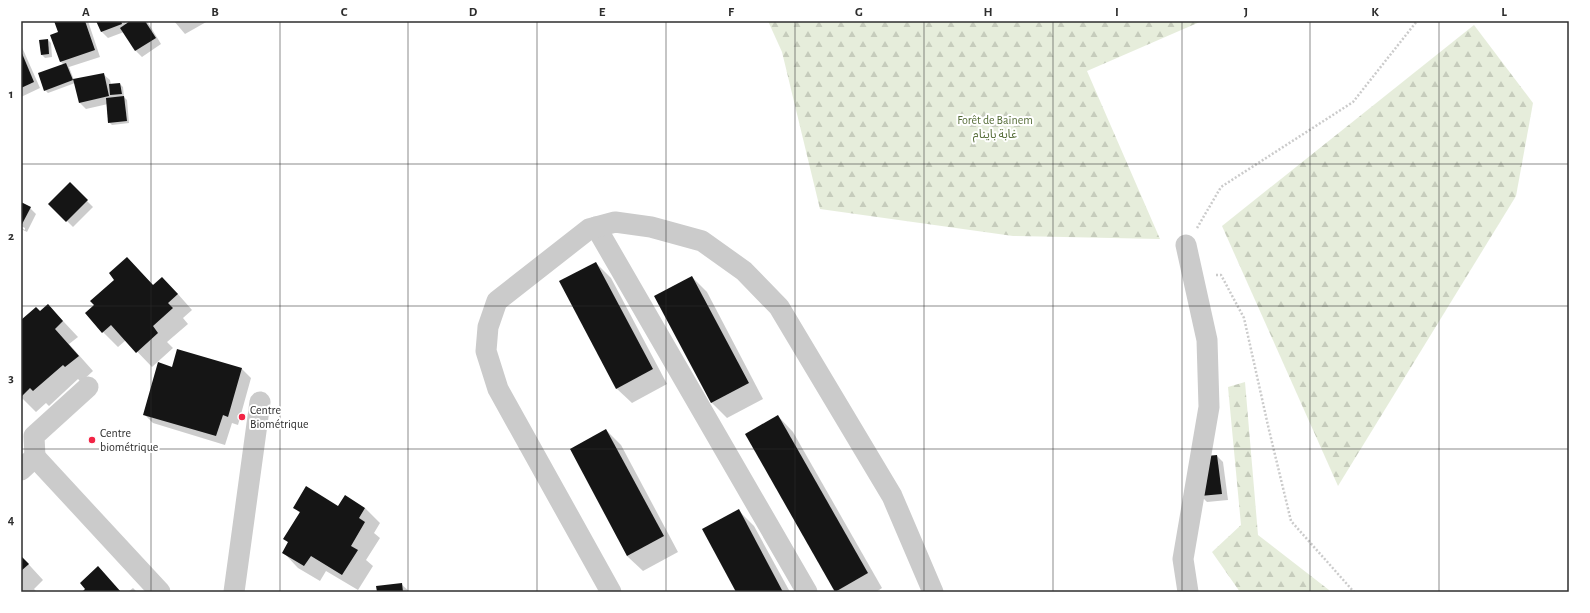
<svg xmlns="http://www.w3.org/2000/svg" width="1590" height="613" viewBox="0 0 1590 613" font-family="'Alegreya Sans','Noto Sans Arabic',sans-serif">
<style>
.forest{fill:url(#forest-firs)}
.shadow{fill:#0003}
.building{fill:#151515}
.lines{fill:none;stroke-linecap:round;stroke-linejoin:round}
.path{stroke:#cbcbcb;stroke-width:2.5;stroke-dasharray:2 2;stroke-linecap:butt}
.minor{stroke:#cbcbcb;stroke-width:21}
.grid{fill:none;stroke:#2e2e2e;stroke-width:1;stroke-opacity:0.55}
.poi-dot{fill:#f22445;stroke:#fff;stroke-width:1.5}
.labels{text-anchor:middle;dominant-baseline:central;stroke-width:4;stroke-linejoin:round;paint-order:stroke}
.park-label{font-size:12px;fill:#566d38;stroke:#fff}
.poi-label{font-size:12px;fill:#2e2e2e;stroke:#fff;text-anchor:start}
.neatline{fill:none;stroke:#2e2e2e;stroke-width:1.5}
.grid-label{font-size:13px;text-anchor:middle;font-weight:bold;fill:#2e2e2e}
</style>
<defs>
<pattern id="forest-firs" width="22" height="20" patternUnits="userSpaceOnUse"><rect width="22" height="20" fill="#e6eddb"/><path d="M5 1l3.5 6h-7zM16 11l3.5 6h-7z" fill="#c6ccbc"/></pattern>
</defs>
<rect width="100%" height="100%" fill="#fff"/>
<g class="forest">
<path d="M768,21H1202L1087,71L1160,239L1013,236L820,209L782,52Z"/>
<path d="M1474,25L1533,103L1516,196L1338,486L1222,226Z"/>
<path d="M1245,382L1258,535L1329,590V592H1240L1212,552L1241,525L1228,387Z"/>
</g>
<g class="shadow">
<path d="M55,21H88L100,57L69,67L74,80L103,74L110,80L111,85L120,84L123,87L124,97L127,100L129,123L112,125L109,122L108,104L86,109L80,103L75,83L48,93L45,90L64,65L61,62L59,32Z"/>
<path d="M97,21H125L126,25L131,21H147L161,44L142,57L136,51L124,32L108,38L101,31Z"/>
<path d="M174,21H208L185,34Z"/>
<path d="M48,40L51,43L52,57L45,58L42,55Z"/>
<path d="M21,45L40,88L21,97Z"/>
<path d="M70,184L93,207L73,227L50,204Z"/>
<path d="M21,203L30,208L36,214L27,232L21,229V228L25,230V228L21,226Z"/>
<path d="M127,258L154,286L177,293L192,310L183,318L188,324L167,342L173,348L152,367L126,340L118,347L103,332L95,305L116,280Z"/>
<path d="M596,263L611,278L667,384L632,403L616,388Z"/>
<path d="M692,277L707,292L763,399L727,418L712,403L656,296Z"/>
<path d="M48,305L78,337L69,344L93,371L81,382L78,379L49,406L46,403L36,412L21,397V322L40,312Z"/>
<path d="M178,351L242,369L251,378L238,425L232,423L225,445L153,423L144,414L173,368Z"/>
<path d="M778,416L793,432L882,588L876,592L836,591Z"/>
<path d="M606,430L621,445L678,552L643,571L627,556Z"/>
<path d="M1217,456L1223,462L1228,500L1207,502L1201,496Z"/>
<path d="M294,507L365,508L380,523L374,533L380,538L366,560L373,566L358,590L326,571L320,581L298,568L283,552L289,543L285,539L301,514Z"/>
<path d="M739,511L754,526L790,592H737Z"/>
<path d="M21,556L43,580L34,589L37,592H21Z"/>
<path d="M401,584L410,592H378Z"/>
<path d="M133,588L137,592H128Z"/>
</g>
<g class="building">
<path d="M54,21H85L95,50L60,62L50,35L58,32Z"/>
<path d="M96,21H121L122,24L101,32Z"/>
<path d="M130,21H145L156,38L135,51L120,28Z"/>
<path d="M48,39L49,54L41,55L39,40Z"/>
<path d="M21,51L34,82L21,88Z"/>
<path d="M66,63L73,80L44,91L38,73Z"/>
<path d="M104,73L109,96L79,103L73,79Z"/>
<path d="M120,83L122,94L110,95L109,84Z"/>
<path d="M124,96L127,121L108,123L106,98Z"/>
<path d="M70,182L88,200L66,222L48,204Z"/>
<path d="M21,202L31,207L21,226Z"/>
<path d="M127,257L153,285L162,277L178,294L168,303L173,308L153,326L158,333L136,353L111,325L102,333L85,313L94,305L90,301L114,280L109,273Z"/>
<path d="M596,262L653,369L616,389L559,281Z"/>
<path d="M692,276L749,383L711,403L654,296Z"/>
<path d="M48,304L63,321L55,329L79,356L65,367L63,365L33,391L30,388L21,397V320L36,307L40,311Z"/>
<path d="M177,349L242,368L228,417L223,415L216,436L143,415L158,362L172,367Z"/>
<path d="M778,415L868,573L835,592L745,434Z"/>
<path d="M606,429L664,536L627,556L570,449Z"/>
<path d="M1217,455L1222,494L1200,496L1196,457Z"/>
<path d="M306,486L338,506L345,495L365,508L359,518L365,522L351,546L358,550L342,575L311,556L304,566L282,553L288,542L283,539L300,512L293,508Z"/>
<path d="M739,509L783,592H736L702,529Z"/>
<path d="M21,556L29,564L21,571Z"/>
<path d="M98,566L121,592H82L85,589L80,583Z"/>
<path d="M402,583L403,592H377L376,586Z"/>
</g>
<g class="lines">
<g class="path">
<path d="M1197,228L1221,187L1353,102L1417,21"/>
<path d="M1216,275H1221L1244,318L1269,430L1291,521L1354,592"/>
</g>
<g class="minor">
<path d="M596,227L807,592"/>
<path d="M1186,245L1207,340L1209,407L1183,559L1188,592"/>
<path d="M35,457L34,436L88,387"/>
<path d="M21,470L35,457L160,592"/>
<path d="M234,592L260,402"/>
<path d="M611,592L498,389L486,351L488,327L497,301L589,229L615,222L651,227L702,241L744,271L779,307L892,496L933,592"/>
</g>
</g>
<path class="grid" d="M151,21V592M280,21V592M408,21V592M537,21V592M666,21V592M795,21V592M924,21V592M1053,21V592M1182,21V592M1310,21V592M1439,21V592M21,164H1569M21,306H1569M21,449H1569"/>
<g class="poi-dot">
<circle cx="242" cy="417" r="4"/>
<circle cx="92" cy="440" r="4"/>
</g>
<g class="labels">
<g class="park-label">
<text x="995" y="120">Forêt de Baïnem<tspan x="995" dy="14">غابة باينام</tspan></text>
</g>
<g class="poi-label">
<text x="250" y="410">Centre<tspan x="250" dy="14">Biométrique</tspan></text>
<text x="100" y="433">Centre<tspan x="100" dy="14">biométrique</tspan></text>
</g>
</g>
<rect width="1590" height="613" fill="none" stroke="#ffffff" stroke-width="44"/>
<rect x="22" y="22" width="1546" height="569" class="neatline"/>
<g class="grid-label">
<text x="86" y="16">A</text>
<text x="215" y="16">B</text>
<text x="344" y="16">C</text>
<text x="473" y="16">D</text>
<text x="602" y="16">E</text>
<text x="731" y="16">F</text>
<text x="859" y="16">G</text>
<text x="988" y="16">H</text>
<text x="1117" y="16">I</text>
<text x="1246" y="16">J</text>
<text x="1375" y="16">K</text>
<text x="1504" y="16">L</text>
<text x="11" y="98">1</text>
<text x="11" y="240">2</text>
<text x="11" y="382">3</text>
<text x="11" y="524">4</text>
</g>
</svg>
